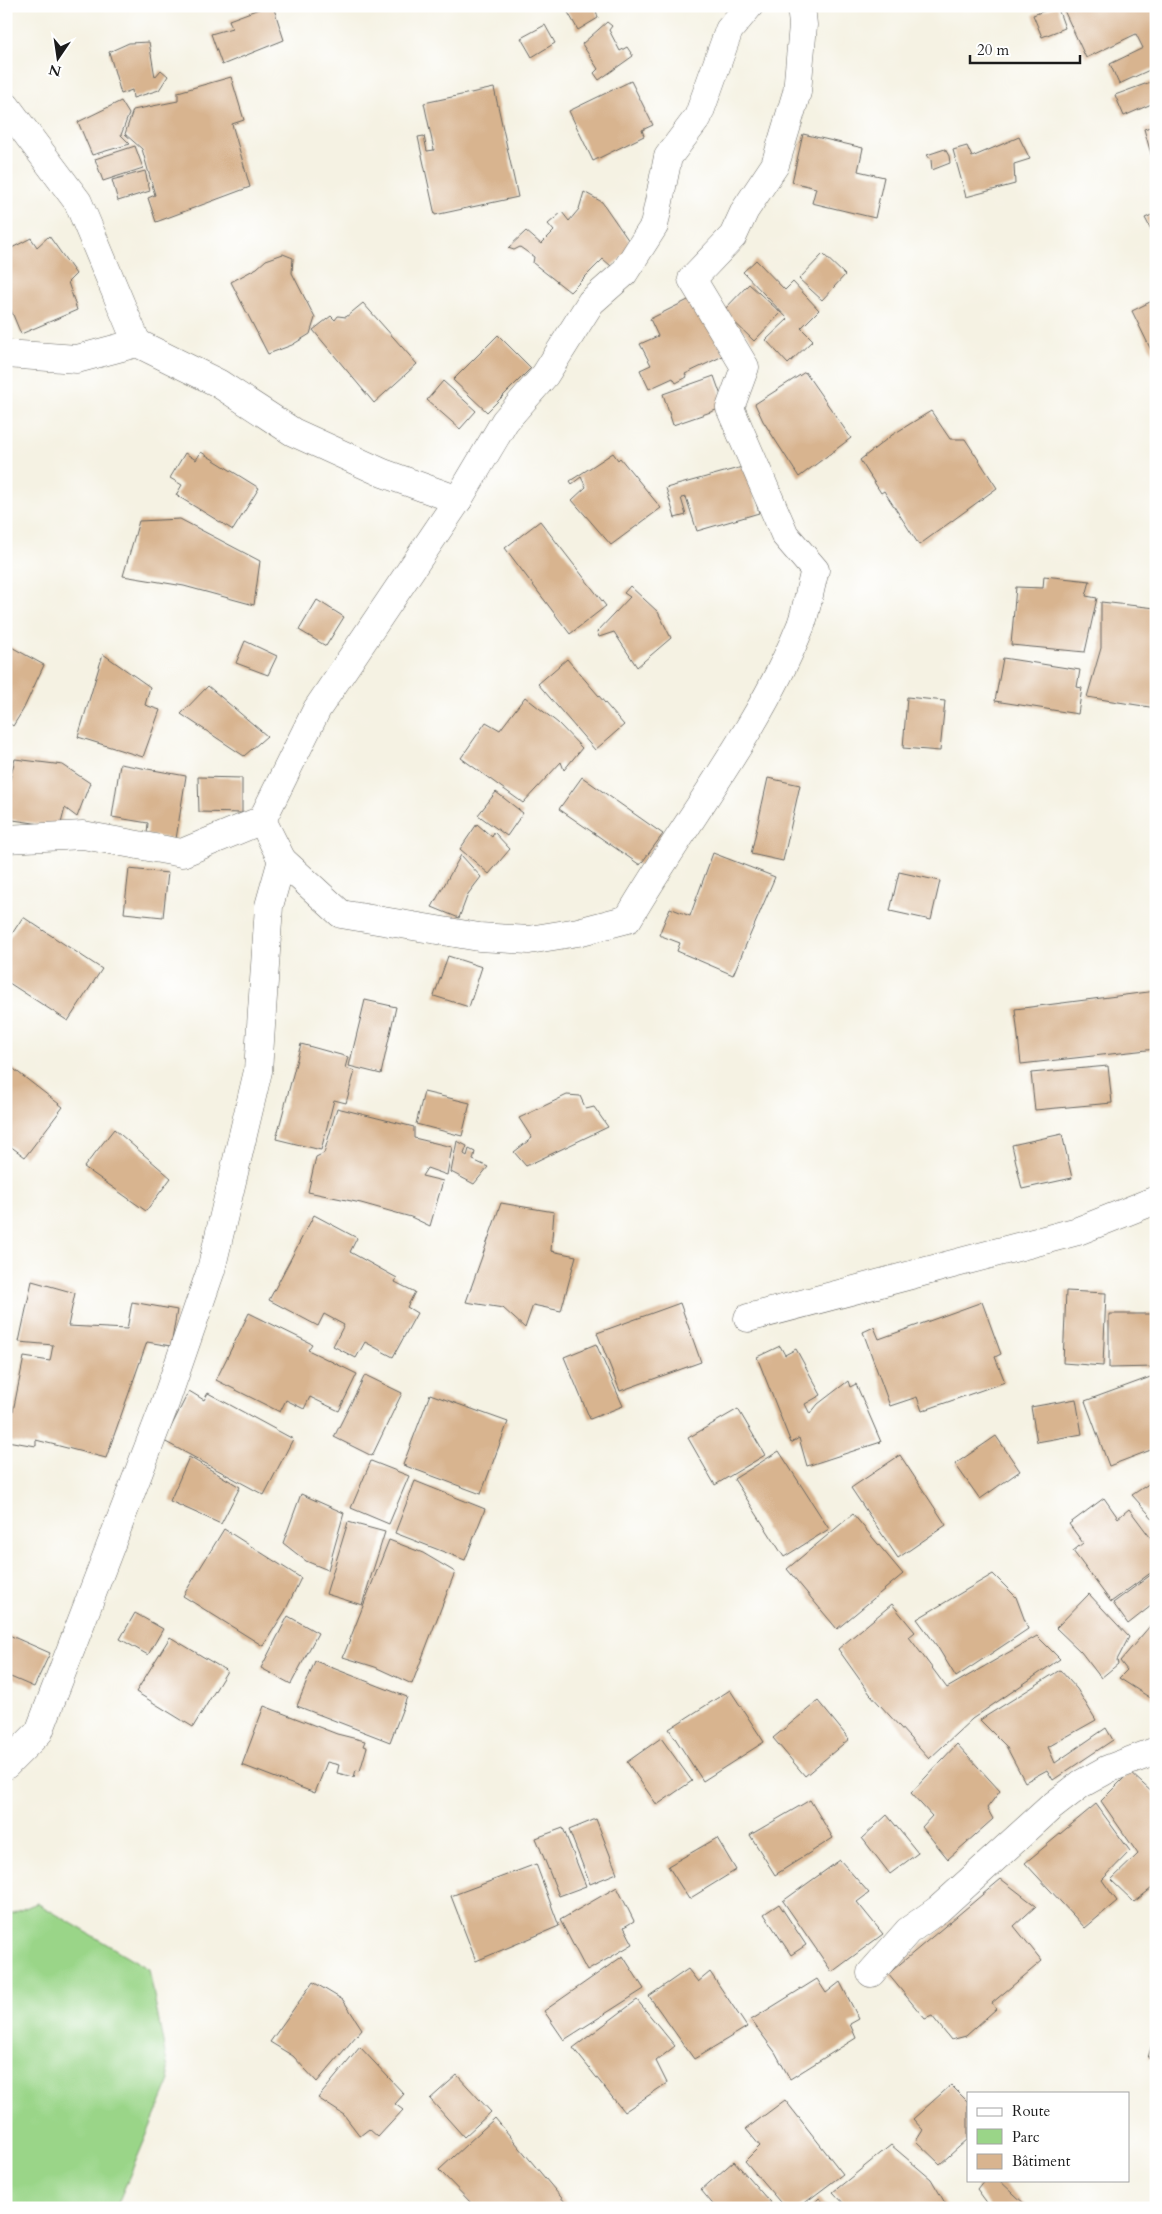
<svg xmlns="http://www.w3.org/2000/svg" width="1162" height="2214" viewBox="0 0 1162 2214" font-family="Cardo,serif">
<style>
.green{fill:#9ad588;stroke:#5b7852}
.building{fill:#d8b48f}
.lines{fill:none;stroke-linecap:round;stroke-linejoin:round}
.minor-casing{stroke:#686762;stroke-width:29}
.minor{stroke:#fff;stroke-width:28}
</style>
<rect width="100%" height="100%" fill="#fff"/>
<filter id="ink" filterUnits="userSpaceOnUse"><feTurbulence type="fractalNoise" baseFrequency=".02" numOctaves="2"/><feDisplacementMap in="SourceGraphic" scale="10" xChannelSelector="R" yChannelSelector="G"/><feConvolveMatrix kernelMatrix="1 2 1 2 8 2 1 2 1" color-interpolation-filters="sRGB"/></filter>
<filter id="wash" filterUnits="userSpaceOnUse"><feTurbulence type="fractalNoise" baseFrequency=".0096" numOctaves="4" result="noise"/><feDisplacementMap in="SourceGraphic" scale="20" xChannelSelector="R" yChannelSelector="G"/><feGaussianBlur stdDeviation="1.12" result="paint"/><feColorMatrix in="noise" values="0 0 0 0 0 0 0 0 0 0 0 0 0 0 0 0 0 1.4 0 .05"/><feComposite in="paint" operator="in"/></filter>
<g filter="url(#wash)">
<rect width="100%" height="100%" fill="#f5f2e3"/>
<path class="green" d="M37,1903L149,1969L170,2080L116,2208H6V1916Z"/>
<g id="blocks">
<g class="building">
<path d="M267,6H273L284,40L222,65L211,34L232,28L229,20Z"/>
<path d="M595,6L598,18L578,30L565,7Z"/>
<path d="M1057,6L1065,28L1042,37L1033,15Z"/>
<path d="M1062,6H1088L1089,9L1094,6H1156V67L1119,84L1110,64L1143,48L1136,34L1086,58Z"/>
<path d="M607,22L612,26L609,30L620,51L627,47L633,56L599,80L594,73L598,69L582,44Z"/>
<path d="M545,25L555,43L532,57L521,38Z"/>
<path d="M149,42L155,77L161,70L168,76L159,90L133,98L132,90L121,94L109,52L129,43Z"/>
<path d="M231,77L244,120L232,124L250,187L156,222L148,198L155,195L142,149L125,134L133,110L178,101V92Z"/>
<path d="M1156,80V102L1124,116L1115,95Z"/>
<path d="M631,81L653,125L642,130L644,136L593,161L569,111Z"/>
<path d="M494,88L518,197L435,215L418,137L424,136L427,151L434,150L424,103Z"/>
<path d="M121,101L129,114L121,135L130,144L92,155L78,122Z"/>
<path d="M1156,125V168H1155L1144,129Z"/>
<path d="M803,134L863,148L858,171L884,177L875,218L812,203L816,188L792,182Z"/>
<path d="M1019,137L1030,159L1014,164L1015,184L966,197L953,150L967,146L972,157Z"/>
<path d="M135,146L143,168L103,181L95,159Z"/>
<path d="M945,149L949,156L950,163L932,170L931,160L927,155Z"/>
<path d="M145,171L150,191L118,201L112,180Z"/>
<path d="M584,192L602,202L629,241L627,253L611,266L603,259L570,292L533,263L534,257L520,247L514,250L508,248L526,231L541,244L554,231L548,224L562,212L569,221L579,209Z"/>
<path d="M1156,213V239L1145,218Z"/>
<path d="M49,236L76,274L68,282L77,310L21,334L6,298V251L31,238L37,247Z"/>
<path d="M283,254L293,258L292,273L315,318L310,334L292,345L268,354L231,282L257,268L266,260Z"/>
<path d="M823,254L845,275L822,300L799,279Z"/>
<path d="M756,260L785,290L793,282L819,310L801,328L813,340L788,364L766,340L788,319L743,272Z"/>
<path d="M749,284L781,313L754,341L723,311Z"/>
<path d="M696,296L725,355L685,374L687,377L676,383L673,378L649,389L640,370L651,365L640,344L658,336L650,319Z"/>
<path d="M1156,299V352L1153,354L1132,311Z"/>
<path d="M363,303L417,364L374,403L313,330L331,316L335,320L338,316L346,317Z"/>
<path d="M498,335L531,368L487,412L453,380Z"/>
<path d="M805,372L851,438L799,477L763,421L755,404Z"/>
<path d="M714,376L725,407L673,425L663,394Z"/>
<path d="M443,381L476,411L460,429L427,400Z"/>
<path d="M931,411L950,439H965L997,488L919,545L884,491L881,493L860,460L892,435Z"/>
<path d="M201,452L259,488L233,530L176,495L182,485L170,478L185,453L196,460Z"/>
<path d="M613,453L618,460L620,458L661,508L611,545L572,500L586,487L581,477L572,484L570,481Z"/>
<path d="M746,466L759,513L697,531L686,497L681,498L686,515L675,518L666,488Z"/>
<path d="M180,519L260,561L254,605L184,586L123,576L139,521Z"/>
<path d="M540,521L606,606L570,634L505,548Z"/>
<path d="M1044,576L1090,581L1086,596L1097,598L1085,652L1011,645L1016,587L1043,588Z"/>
<path d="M630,586L658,612L671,638L637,667L614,632L599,637L597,632L630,597L624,593Z"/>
<path d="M317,600L344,617L326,646L299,630Z"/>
<path d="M1101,602L1156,608V708L1087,697L1101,648Z"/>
<path d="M245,641L277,656L268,675L236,663Z"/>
<path d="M6,644L44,665L23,710L13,726L6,721Z"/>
<path d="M103,654L150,687L145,705L160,710L143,757L78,737Z"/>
<path d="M1003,658L1080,670L1077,687L1082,688L1078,714L995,701Z"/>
<path d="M567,659L624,725L595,750L538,684Z"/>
<path d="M208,686L267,736L244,756L181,714Z"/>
<path d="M525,697L558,723L582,748L564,770L561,762L523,803L461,758L486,722L500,730Z"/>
<path d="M907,697L945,701L940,751L903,748Z"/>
<path d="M15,759L63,765L90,783L77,817L65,808L59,831L48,825L6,819V795Z"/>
<path d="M120,764L186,776L176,839L147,835L148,823L112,817Z"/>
<path d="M198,777L242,778V813L199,812Z"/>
<path d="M582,777L663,834L640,865L559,809Z"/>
<path d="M768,778L800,785L783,861L751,854Z"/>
<path d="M496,792L523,813L507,836L478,815Z"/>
<path d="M477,824L492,837L494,832L510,849L489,874L460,849Z"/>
<path d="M713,853L775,877L733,975L677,951L680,943L659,935L670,908L690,916Z"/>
<path d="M461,855L481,877L468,894L459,918L432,907Z"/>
<path d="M129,869L168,873L163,917L124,913Z"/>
<path d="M899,872L940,881L931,920L890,911Z"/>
<path d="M23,917L102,969L68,1021L6,981V943Z"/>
<path d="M448,956L482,967L469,1007L434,996Z"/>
<path d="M1156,991V1049L1021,1064L1015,1009Z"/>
<path d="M365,1000L396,1007L381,1074L349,1066Z"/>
<path d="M301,1044L348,1057L345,1068L355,1071L346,1103L334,1100L321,1150L276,1139Z"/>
<path d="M6,1063L63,1107L25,1157L6,1143Z"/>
<path d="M1108,1066L1112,1103L1035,1110L1031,1073Z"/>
<path d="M424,1092L470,1103L462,1136L416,1124Z"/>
<path d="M567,1095L580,1096L586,1109L594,1107L608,1127L526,1166L514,1152L532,1138L519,1118Z"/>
<path d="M337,1108L414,1127V1138L452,1147L447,1175L427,1168L422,1176L443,1181L430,1226L411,1217L361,1203L308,1192L316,1157L324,1153Z"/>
<path d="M114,1129L171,1178L146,1211L84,1167Z"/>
<path d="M1062,1134L1072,1178L1022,1189L1012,1145Z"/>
<path d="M457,1141L467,1146L464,1154L467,1156L469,1149L475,1152L473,1160L488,1167L474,1184L451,1172Z"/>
<path d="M501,1203L554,1212L551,1251L576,1256L561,1311L533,1305L525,1328L503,1308L466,1302Z"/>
<path d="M314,1215L357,1238L350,1252L397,1278L395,1282L415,1292L407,1307L417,1313L393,1357L365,1342L356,1358L333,1346L344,1325L324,1314L318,1326L269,1300Z"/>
<path d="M32,1281L75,1293L68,1326L127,1329L132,1302L177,1310L171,1346L147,1342L106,1458L36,1440V1446L7,1441L24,1357L50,1361L53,1345L19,1342Z"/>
<path d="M1066,1291L1106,1293L1103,1366L1063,1363Z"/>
<path d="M982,1302L1001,1354L995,1357L1005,1382L922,1411L917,1397L890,1406L863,1332L874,1327L879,1339Z"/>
<path d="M680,1303L701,1362L620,1391L597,1333Z"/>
<path d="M249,1313L312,1344L308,1350L357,1374L339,1411L310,1397L304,1409L286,1400L280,1412L216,1380Z"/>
<path d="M1109,1314H1156V1367L1109,1368Z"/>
<path d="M596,1344L623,1406L590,1419L564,1357Z"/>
<path d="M780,1346L785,1355L796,1349L821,1395L805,1404L810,1414L818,1404L848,1381L850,1387L856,1384L881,1442L807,1466L799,1438L791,1443L757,1357Z"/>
<path d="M365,1375L402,1393L372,1456L334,1437Z"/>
<path d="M1156,1375V1448L1109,1466L1085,1401Z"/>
<path d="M189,1391L204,1400L208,1393L293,1439L264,1495L164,1441Z"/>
<path d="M430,1394L508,1422L481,1494L403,1465Z"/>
<path d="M1076,1399L1082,1434L1037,1442L1031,1407Z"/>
<path d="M738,1409L765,1455L715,1485L688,1438Z"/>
<path d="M996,1436L1020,1471L980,1499L955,1464Z"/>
<path d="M779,1451L829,1529L784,1557L734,1479Z"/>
<path d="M900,1455L946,1525L898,1558L851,1488Z"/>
<path d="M189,1457L240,1487L221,1524L170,1501Z"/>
<path d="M371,1461L409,1476L389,1524L351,1508Z"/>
<path d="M1156,1479V1522L1132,1495Z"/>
<path d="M415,1481L485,1509L465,1560L395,1533Z"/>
<path d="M301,1494L344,1513L328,1570L306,1561L283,1543Z"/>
<path d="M1104,1498L1118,1518L1129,1509L1156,1545V1569L1111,1602L1073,1551L1083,1543L1069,1524Z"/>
<path d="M853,1514L903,1574L837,1629L787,1569Z"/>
<path d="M348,1522L385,1532L362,1605L326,1594Z"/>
<path d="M224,1529L301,1578L285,1611L263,1646L183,1596Z"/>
<path d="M389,1540L423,1553L455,1572L412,1684L375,1667L343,1657Z"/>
<path d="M1156,1571V1602L1128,1624L1113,1603Z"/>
<path d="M993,1574L1016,1597L1028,1629L956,1677L937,1646L917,1619Z"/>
<path d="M1089,1594L1129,1637L1117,1660L1118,1664L1101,1678L1081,1652L1056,1628Z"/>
<path d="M892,1604L915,1632L909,1637L947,1688L1037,1636L1060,1659L972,1719L929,1759L870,1694L838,1649Z"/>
<path d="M135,1613L163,1629L148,1655L120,1639Z"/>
<path d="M288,1616L318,1633L291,1684L261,1668Z"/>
<path d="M1156,1619V1693L1152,1699L1119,1678L1127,1670L1120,1661Z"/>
<path d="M9,1635L50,1653L34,1687L6,1675V1641Z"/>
<path d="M170,1637L227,1671L193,1727L136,1692Z"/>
<path d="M315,1661L407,1697L390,1742L297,1706Z"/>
<path d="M1060,1670L1077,1689L1096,1720L1048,1747L1055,1763L1106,1728L1113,1740L1053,1780L1047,1770L1025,1782L1006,1746L980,1720Z"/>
<path d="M730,1690L764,1742L703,1781L669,1729Z"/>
<path d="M818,1701L849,1739L805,1776L773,1738Z"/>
<path d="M264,1706L337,1734L365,1741L363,1746L367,1747L360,1771L356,1770L354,1777L337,1773L339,1765L327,1762L315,1793L242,1765Z"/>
<path d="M661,1738L692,1781L657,1805L627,1762Z"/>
<path d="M957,1744L1000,1791L987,1808L993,1819L948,1859L922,1827L932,1816L911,1793Z"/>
<path d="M1130,1772L1156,1796V1885L1134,1902L1111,1880L1138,1854L1101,1801Z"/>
<path d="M810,1800L833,1838L775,1875L750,1835Z"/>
<path d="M1096,1804L1130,1851L1102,1880L1117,1901L1085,1928L1025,1863Z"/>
<path d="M887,1815L918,1853L890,1874L862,1838Z"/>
<path d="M596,1819L617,1873L590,1884L569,1830Z"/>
<path d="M563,1828L586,1886L559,1896L536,1838Z"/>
<path d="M717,1838L736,1870L689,1899L668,1866Z"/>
<path d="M840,1860L869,1893L857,1902L883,1934L832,1972L783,1901Z"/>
<path d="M536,1864L559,1926L476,1961L451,1896Z"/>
<path d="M1001,1879L1036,1906L1014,1926L1042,1961L992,2003L996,2009L966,2036L951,2040L932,2016L925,2019L888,1974Z"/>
<path d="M617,1887L634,1921L624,1927L633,1944L587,1971L560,1920Z"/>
<path d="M779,1904L806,1945L791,1955L764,1914Z"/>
<path d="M623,1956L644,1989L564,2040L544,2011Z"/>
<path d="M688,1969L698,1982L710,1972L747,2027L694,2059L649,1996Z"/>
<path d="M817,1979L826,1993L840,1982L859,2019L850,2024L856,2038L790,2079L775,2052L751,2020Z"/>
<path d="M313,1982L343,2000L362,2029L317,2082L293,2056L270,2042Z"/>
<path d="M637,2000L675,2046L656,2061L667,2083L624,2112L573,2048Z"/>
<path d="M1156,2030V2060L1148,2058Z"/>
<path d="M360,2047L404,2094L395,2104L403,2110L378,2137L369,2129L360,2136L344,2115L318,2098Z"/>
<path d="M457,2075L491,2112L464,2137L430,2099Z"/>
<path d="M951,2085L968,2102V2139L940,2164L916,2141L923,2130L913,2119Z"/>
<path d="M785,2100L843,2174L798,2208H785L745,2161L760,2146L746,2129Z"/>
<path d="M495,2118L570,2208H476L439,2170Z"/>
<path d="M891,2145L931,2179L948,2208H848L833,2192Z"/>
<path d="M734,2161L775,2208H716L701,2190Z"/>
<path d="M984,2180H999L1029,2208H991L977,2189Z"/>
<path d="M819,2198L830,2208H810Z"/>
</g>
</g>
</g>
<g filter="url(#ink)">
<use href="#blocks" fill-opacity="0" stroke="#686762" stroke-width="1"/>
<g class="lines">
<g class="minor-casing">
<g id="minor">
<path d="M6,106L78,202L137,343"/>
<path d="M6,354L77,359L137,343L218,383L293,432L383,473L458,500"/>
<path d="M6,839L83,835L182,853L262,820L317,709L458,500L505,421L545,375L591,302L624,273L654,226L668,157L698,117L729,30L749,6"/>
<path d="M282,860L341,914L479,937L529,940L578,932L628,919C685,821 758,732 801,625C807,608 810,588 815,570L785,535L730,408L745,367L692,279L733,236L745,210L775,165L797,92L803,25L801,6"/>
<path d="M748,1318L1078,1231L1156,1200"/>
<path d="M6,1765L39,1732L163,1409L211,1270L258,1071L269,906L282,860L262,820"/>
<path d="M871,1973L908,1931L939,1909L1050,1808L1081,1784L1108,1769L1156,1751"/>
</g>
</g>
<use href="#minor" class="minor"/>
</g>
</g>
<rect width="1162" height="2214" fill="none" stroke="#fff" stroke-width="25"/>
<rect x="967" y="2092" width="162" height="90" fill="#ffffff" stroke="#a4a4a4"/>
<rect x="977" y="2108" width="25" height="8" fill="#ffffff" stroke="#a4a4a4"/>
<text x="1012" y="2116" font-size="15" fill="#1c1c1c">Route</text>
<rect x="977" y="2129" width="25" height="15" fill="#9ad588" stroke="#a4a4a4"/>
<text x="1012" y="2142" font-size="15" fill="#1c1c1c">Parc</text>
<rect x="977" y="2154" width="25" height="15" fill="#d8b48f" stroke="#a4a4a4"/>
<text x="1012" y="2166" font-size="15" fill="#1c1c1c">Bâtiment</text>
<g transform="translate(58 58) rotate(193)" stroke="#ffffff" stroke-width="4" paint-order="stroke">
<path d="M0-4L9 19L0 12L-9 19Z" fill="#1c1c1c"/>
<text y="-8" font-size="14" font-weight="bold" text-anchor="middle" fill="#1c1c1c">N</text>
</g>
<path d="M970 55v8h110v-8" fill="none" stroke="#1c1c1c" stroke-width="2.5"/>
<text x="977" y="55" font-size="15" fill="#1c1c1c" stroke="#ffffff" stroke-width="4" paint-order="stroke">20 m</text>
</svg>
